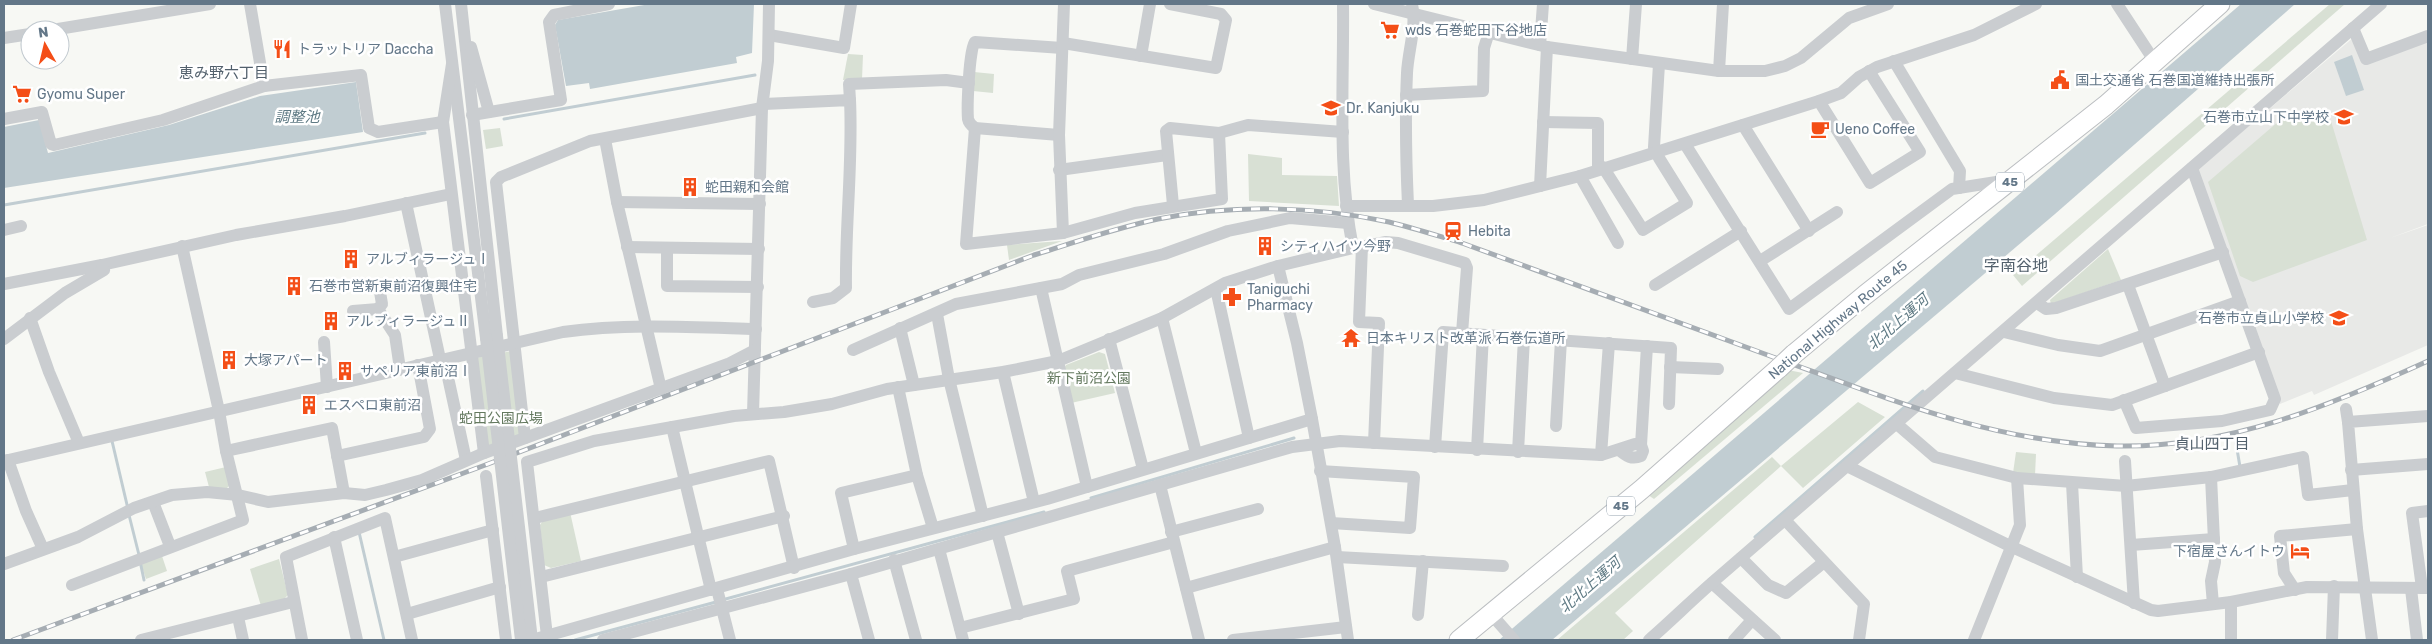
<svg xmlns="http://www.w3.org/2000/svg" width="2432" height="644" viewBox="0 0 2432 644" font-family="Rubik,'Noto Sans JP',sans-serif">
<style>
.built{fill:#e8e9e7}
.green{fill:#d8e0d4}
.water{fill:#c1cdd2}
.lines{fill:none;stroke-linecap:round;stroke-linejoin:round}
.stream{stroke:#c1cdd2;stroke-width:3}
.highway-casing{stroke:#bbbec1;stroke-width:21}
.minor{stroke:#cacdd0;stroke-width:12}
.highway{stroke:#fff;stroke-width:19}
.rail-casing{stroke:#a6adb3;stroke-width:5}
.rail{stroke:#fff;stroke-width:3;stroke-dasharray:9;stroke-linecap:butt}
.highway-bridge-casing{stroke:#bbbec1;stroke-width:21;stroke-linecap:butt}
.minor-bridge{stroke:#cacdd0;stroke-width:12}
.highway-bridge{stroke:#fff;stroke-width:19}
.labels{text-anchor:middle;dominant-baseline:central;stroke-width:5;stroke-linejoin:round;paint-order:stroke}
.shield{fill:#fff;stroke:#92a0ac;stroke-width:1}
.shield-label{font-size:12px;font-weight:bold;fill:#637788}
.poi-label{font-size:14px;fill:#637788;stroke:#fff;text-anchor:start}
.street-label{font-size:14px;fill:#637788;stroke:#fff}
.park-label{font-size:14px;fill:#64795f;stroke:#fff}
.neighbourhood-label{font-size:15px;fill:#52606c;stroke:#fff}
.water-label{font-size:15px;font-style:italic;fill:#5f7a84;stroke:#fff}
.quarter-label{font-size:16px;fill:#52606c;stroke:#fff}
</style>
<rect width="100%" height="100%" fill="#f7f8f4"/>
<path class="built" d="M2354,37L2363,63L2428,38V224L2390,238L2428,225V345L2314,395L2312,391L2280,404L2197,170Z"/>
<g class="green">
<path d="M2330,4H2345L2022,286L2013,275Z"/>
<path d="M848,54L863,55L862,79L843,80Z"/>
<path d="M974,72L994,74L993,93L973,91Z"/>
<path d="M2308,110L2331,121L2367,240L2253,282L2240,276L2208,182L2286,115Z"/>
<path d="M500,128L503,146L486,149L483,130Z"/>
<path d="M1248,154L1282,158V175L1337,176L1339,206L1249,201Z"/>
<path d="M1062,241L1009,260L1007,245Z"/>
<path d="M2108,249L2121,280L2051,304L2050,300Z"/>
<path d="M511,351L521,437L486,447L476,358Z"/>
<path d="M1099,352L1105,354L1115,393L1071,403L1063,370L1066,365Z"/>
<path d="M1788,370L1803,373L1654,499L1645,493Z"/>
<path d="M1858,402L1885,417L1803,488L1781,466L1615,613L1633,631L1623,640H1557L1772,457L1781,466Z"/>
<path d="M2016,452L2036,454L2035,475L2013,473Z"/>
<path d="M226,467L230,485L226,489L209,487L205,472Z"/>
<path d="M570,512L581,561L551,568L544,565L540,525L544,519Z"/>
<path d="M162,556L167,571L146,579L141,564Z"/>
<path d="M279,559L288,595L282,601L261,606L250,569Z"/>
</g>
<g class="water">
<path d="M650,4H754L752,53L736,57L737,63L590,89L589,83L566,86L555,25L558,20Z"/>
<path d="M2241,4H2295L2055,214L1552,640H1499Z"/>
<path d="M2352,55L2364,90L2346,96L2334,62Z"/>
<path d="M356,82L363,132L4,188V127L39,120L48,153L169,125L260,96Z"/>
</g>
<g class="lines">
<g class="stream">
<path d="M504,119L755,75"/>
<path d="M4,205L425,133"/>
<path d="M112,441L128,509"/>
<path d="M2236,443L2240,467"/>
<path d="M1091,498L1294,438"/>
<path d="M129,515L139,555"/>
<path d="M359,532L384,640"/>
<path d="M1755,537L1923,391"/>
<path d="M140,561L144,580"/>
<path d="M722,600L1044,512"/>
<path d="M575,640L716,602"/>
</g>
<g class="highway-casing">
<g id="highway">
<path d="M1794,354L1865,295L2106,105L2220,4"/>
<path d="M1459,640L1642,489L1779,368"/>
</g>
</g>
<g class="minor">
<path d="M250,4L264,86"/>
<path d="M445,4L486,338"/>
<path d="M461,4L497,336"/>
<path d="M1374,4L1547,47L1719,71H1765L1785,66L1801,58L1849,18L1888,4"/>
<path d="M2117,4L2155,62"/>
<path d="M2353,28L2366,59L2428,36"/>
<path d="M52,30L210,4"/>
<path d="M769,35L844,48L851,4"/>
<path d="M4,38L30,34"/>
<path d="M1063,43L1216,68L1226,20L1221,14L1170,4"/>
<path d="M1540,45L1543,4"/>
<path d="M471,47L489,112"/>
<path d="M1141,56L1150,4"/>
<path d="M1632,59L1636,4"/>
<path d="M1894,61L1960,171L1959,188"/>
<path d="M452,64L443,122L484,453"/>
<path d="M1719,71L1723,4"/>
<path d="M1406,95L1483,91L1484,48L1489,32"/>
<path d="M850,100L849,84L946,80L969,83"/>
<path d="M1819,101L1870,183L1920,152L1869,71"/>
<path d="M764,104L850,100C853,163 845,225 846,288L833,298L813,302"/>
<path d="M472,115L561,100L549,22L554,15L609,4"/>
<path d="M4,119L42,112L51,144L54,145L163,120L264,86L361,75L369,128L378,132L443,122"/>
<path d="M1543,122L1598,123V169"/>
<path d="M1743,125L1809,231"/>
<path d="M975,128L966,244L1063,233L1135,213L1222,199L1219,133"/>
<path d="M1059,135L975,128C972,126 969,124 968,119C967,108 969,48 975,42L1062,48"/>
<path d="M605,139L617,202L661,389"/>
<path d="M1685,144L1789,309L1952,189L2009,180"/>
<path d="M1603,167L1643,230L1687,203L1659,158L1654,147L1659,64"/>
<path d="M1059,170L1167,155"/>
<path d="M1580,176L1618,243"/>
<path d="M1540,186L1547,47"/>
<path d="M617,202L760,204"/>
<path d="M406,203L440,359"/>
<path d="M1173,205L1166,131L1170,128L1219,133L1248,125L1343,132"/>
<path d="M1408,205C1406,161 1405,117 1407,73C1408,51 1417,26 1412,4"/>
<path d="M1346,206H1433L1484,200L1580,176L1819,101L1841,93L1859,77L1877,67L1974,35L2036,4"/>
<path d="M4,230L21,226"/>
<path d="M1063,233L1059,135L1064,4"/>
<path d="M1362,246L1359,322L1379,323L1374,443"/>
<path d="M627,247L759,249"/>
<path d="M667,248V286L758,287"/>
<path d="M1356,248L1386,242L1398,243L1465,263L1467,268L1462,333"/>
<path d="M1760,261L1837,212"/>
<path d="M1278,266L1353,248C1337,168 1344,85 1343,4"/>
<path d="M4,284L102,265L236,235L345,216L451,194"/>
<path d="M1655,285L1741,231"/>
<path d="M2128,285L2165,386"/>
<path d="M1041,288L1087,487"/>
<path d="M1216,289L1249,438"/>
<path d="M2037,303L2046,309L2056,308L2223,252"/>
<path d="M378,309L382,304L379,286"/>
<path d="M353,311L378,309L395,335L400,369"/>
<path d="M937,314L949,379L983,516"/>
<path d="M30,318L49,372L79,443"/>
<path d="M1162,318L1196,453"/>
<path d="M900,328L914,385"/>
<path d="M2004,332L2058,345L2100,351L2240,301"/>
<path d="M4,339L65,293L104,270L102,265"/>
<path d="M1109,339L1143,469"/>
<path d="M324,342L327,387"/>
<path d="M853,350L956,304L1062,284L1079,275L1164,254L1228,231L1290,218L1348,223"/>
<path d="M444,359L466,460"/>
<path d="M1670,367L1718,369"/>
<path d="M1003,372L1034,502"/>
<path d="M1955,373L2054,398L2112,405L2259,352"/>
<path d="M898,387L917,475L933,528"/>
<path d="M2124,400L2136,428L2222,421L2270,410L2275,399L2192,168"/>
<path d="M2346,409L2348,422"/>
<path d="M753,414L762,108L768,61L769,4"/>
<path d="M1898,425L1935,457L2017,478"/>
<path d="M1556,426L1561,340"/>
<path d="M672,427L711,590"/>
<path d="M525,438L496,182L501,177L590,141L762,108"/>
<path d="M1641,445L1647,346"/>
<path d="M1435,447L1443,332L1671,348L1669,404"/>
<path d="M1477,450L1483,335"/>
<path d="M226,451L332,428L344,493"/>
<path d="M1518,452L1524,338"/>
<path d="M1601,455L1609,343"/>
<path d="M337,456L424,437L430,429L418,365"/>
<path d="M8,460L26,511L43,549"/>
<path d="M4,461L563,332C627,323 692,327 756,329"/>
<path d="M2125,461L2134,603"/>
<path d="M1849,467L2010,546L2151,610L2158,611L2231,602L2307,587L2428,588"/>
<path d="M2351,470L2428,464"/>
<path d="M1320,471L1414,477L1410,528L1331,523"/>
<path d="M486,476L506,640"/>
<path d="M2211,477L2215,562L2211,581L2213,604"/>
<path d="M2072,483L2077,577"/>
<path d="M1160,485L1199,640"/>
<path d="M153,502L170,546"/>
<path d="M535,518L769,461L794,568"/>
<path d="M1786,521L1864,604L1859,640"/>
<path d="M997,532L1019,614"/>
<path d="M1171,532L1258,509"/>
<path d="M334,537L357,640"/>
<path d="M2131,545L2214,539"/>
<path d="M854,549L841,493L917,475"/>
<path d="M939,549L963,640"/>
<path d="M394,557L493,530"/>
<path d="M1337,557L1503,566"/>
<path d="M1741,558L1768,585L1786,593L1824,562"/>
<path d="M894,560L916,640"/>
<path d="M4,564L78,537L134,508L172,495L207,492L238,495L268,502L344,493L365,495L386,490L422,480L484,453L728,364L755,350"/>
<path d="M851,574L869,640"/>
<path d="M541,577L784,516"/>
<path d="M1712,583L1775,640"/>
<path d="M72,585L243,520L226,451L219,411L182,246"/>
<path d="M1186,588L1335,547"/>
<path d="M2422,588L2412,513L2428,511"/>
<path d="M717,589L730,640"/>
<path d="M2411,589L2417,640"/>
<path d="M2295,590L2284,573L2280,536L2357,529"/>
<path d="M2231,602V640"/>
<path d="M407,614L500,587"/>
<path d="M1491,614L1514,640"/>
<path d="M1418,615L1423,561"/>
<path d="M238,617L243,640"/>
<path d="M960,628L1074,599L1067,571L1174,542"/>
<path d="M547,636L527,462L594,441L734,416L784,412L832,404L887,389L1003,372L1058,361L1162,318L1225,283L1278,266L1297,343L1312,419"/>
<path d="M539,638L854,549L1047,499L1312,419L1335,547L1348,640"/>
<path d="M141,640L293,602"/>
<path d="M302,640L286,557L385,518L412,640"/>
<path d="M603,640L851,574L1292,447L1340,441L1601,455L1635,444L1641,445L1643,451L1641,456C1632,460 1626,456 1619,450"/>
<path d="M1233,640L1346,627"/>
<path d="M1649,640C1671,621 1692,600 1714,581C1937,390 2159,197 2381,4"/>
<path d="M1734,640L1752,620"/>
<path d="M1974,640L2020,525L2017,478L2126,486L2211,477L2303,457L2308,495L2353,490"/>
<path d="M2332,640L2334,586"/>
<path d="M2372,640L2357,529L2348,422L2428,416"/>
</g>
<use href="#highway" class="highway"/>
<g class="rail-casing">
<path id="rail" d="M13,640L488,464L1034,255C1075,242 1116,228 1158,219C1233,204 1315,206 1389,222C1414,228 1438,236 1462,243C1566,281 1670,319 1773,357C1887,398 1993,443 2117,446C2229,448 2329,406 2428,361"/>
</g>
<use href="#rail" class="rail"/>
<g class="highway-bridge-casing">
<path id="highway-bridge" d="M1779,368L1794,354"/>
</g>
<g class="minor-bridge">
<path d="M497,336L532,640"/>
<path d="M486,338L521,640"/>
</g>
<use href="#highway-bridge" class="highway-bridge"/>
</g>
<defs>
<g id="supermarket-bare" transform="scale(1.5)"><path d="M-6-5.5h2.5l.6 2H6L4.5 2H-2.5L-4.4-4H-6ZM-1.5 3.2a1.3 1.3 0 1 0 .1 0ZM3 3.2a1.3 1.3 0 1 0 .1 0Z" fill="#f44e17" stroke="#fff" stroke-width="2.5" paint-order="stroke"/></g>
<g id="restaurant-bare" transform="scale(1.5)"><path d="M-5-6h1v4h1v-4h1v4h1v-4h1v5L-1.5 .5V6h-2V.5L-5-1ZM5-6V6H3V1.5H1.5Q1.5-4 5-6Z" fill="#f44e17" stroke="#fff" stroke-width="2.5" paint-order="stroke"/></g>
<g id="civic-bare" transform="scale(1.5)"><path d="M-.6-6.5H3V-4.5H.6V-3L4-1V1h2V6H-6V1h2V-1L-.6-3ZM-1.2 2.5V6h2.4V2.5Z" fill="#f44e17" stroke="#fff" stroke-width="2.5" paint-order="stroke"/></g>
<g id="school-bare" transform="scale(1.5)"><path d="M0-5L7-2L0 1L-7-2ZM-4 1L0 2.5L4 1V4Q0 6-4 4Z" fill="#f44e17" stroke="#fff" stroke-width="2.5" paint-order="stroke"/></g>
<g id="cafe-bare" transform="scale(1.5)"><path d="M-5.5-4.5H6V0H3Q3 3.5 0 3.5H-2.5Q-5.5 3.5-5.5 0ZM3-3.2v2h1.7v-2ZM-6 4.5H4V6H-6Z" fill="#f44e17" stroke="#fff" stroke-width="2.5" paint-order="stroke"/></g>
<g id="building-bare" transform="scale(1.5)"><path d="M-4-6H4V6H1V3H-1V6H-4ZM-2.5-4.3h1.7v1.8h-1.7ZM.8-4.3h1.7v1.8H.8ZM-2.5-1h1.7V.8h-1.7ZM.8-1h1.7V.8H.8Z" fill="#f44e17" stroke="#fff" stroke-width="2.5" paint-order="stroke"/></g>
<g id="station-bare" transform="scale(1.5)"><path d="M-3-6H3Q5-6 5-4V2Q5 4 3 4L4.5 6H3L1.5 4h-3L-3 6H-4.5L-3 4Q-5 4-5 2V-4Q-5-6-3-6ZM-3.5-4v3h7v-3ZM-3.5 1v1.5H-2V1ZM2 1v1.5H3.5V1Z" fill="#f44e17" stroke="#fff" stroke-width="2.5" paint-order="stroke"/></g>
<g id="pharmacy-bare" transform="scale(1.5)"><path d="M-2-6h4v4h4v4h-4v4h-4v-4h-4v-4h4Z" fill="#f44e17" stroke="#fff" stroke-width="2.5" paint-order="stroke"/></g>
<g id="temple-bare" transform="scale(1.5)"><path d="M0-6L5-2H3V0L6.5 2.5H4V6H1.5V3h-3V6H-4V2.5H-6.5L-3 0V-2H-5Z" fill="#f44e17" stroke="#fff" stroke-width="2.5" paint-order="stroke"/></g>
<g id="hotel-bare" transform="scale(1.5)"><path d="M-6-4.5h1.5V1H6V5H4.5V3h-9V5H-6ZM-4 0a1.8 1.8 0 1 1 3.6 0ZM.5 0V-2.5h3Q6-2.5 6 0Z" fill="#f44e17" stroke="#fff" stroke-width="2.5" paint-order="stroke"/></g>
</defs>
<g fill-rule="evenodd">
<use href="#supermarket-bare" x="1390" y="30"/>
<use href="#restaurant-bare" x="282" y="49"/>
<use href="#civic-bare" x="2060" y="80"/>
<use href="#supermarket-bare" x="22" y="94"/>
<use href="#school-bare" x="1331" y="108"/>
<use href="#school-bare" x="2344" y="117"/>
<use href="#cafe-bare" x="1820" y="129"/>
<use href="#building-bare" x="690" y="187"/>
<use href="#station-bare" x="1453" y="231"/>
<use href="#building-bare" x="1265" y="246"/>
<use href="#building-bare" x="351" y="259"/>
<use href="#building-bare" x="294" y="286"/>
<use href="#pharmacy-bare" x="1232" y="297"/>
<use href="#school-bare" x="2339" y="318"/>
<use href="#building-bare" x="331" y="321"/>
<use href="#temple-bare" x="1351" y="338"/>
<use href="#building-bare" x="229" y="360"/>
<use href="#building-bare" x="345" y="371"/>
<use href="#building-bare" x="309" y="405"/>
<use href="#hotel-bare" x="2300" y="551"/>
</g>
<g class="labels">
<g class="shield">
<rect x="1996" y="172.5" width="28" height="19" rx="4"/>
<rect x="1607" y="496.5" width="28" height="19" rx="4"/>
</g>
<g class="shield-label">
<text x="2010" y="182">45</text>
<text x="1621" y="506">45</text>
</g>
<g class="poi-label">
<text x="1405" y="30">wds 石巻蛇田下谷地店</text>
<text x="297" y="49">トラットリア Daccha</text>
<text x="2075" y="80">国土交通省 石巻国道維持出張所</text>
<text x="37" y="94">Gyomu Super</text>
<text x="1346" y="108">Dr. Kanjuku</text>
<text x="2329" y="117" text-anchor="end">石巻市立山下中学校</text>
<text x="1835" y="129">Ueno Coffee</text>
<text x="705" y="187">蛇田親和会館</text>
<text x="1468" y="231">Hebita</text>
<text x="1280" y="246">シティハイツ今野</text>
<text x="366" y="259">アルブィラージュⅠ</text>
<text x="309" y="286">石巻市営新東前沼復興住宅</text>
<text x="1247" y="289">Taniguchi<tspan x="1247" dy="16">Pharmacy</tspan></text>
<text x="2324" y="318" text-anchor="end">石巻市立貞山小学校</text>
<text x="346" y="321">アルブィラージュⅡ</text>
<text x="1366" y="338">日本キリスト改革派 石巻伝道所</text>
<text x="244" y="360">大塚アパート</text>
<text x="360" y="371">サペリア東前沼Ⅰ</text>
<text x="324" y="405">エスペロ東前沼</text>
<text x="2285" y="551" text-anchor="end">下宿屋さんイトウ</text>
</g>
<g class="street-label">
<text transform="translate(1838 320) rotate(-40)">National Highway Route 45</text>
</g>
<g class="park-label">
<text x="1089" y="378">新下前沼公園</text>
<text x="501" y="418">蛇田公園広場</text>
</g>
<g class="neighbourhood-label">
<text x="224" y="73">恵み野六丁目</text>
<text x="2212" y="444">貞山四丁目</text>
</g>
<g class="water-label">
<text x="297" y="117">調整池</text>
<text transform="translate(1898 322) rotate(-41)">北北上運河</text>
<text transform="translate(1590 585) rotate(-41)">北北上運河</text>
</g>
<g class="quarter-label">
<text x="2016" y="265">字南谷地</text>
</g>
</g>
<rect width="2432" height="644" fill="none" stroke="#637788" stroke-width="10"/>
<g transform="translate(45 45) rotate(352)"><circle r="24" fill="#ffffff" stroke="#c1c9cf"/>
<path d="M0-4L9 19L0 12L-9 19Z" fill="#f44e17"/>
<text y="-8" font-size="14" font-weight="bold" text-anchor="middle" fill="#637788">N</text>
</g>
</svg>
